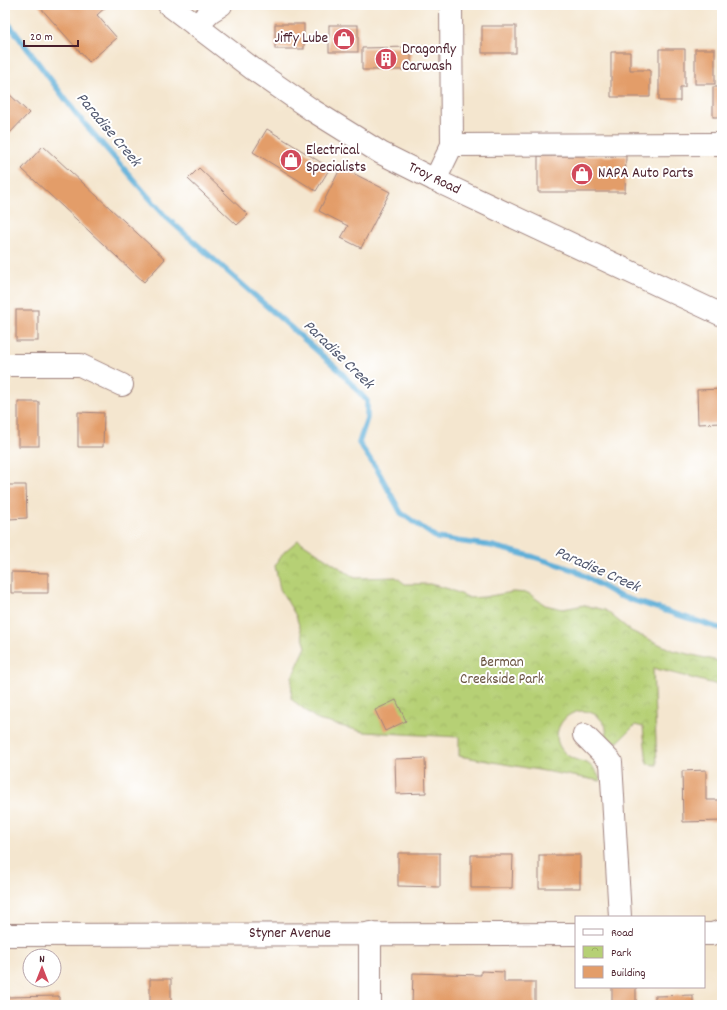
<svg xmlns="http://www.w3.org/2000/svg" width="727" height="1010" viewBox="0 0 727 1010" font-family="Dekko,sans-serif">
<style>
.park{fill:url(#park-crowns);stroke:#807850}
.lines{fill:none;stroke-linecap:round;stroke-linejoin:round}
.stream{stroke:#5eafd8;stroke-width:5.5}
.building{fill:#e39d69}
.minor-casing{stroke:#9f827d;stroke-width:24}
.major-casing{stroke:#9f827d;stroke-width:24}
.minor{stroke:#fff;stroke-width:22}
.major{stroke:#fff;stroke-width:22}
.labels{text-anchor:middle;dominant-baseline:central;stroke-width:4;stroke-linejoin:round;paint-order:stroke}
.poi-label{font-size:15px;fill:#4a1f2b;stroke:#fff;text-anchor:start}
.street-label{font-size:15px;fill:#4a1f2b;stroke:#fff}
.park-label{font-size:15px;fill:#6a5441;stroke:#fff}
.water-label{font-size:16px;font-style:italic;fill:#525970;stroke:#fff}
</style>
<defs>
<pattern id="park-crowns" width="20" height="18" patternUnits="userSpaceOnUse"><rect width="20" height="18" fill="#b6d075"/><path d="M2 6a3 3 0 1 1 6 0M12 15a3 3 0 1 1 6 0" fill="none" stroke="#9eb265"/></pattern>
</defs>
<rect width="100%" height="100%" fill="#fff"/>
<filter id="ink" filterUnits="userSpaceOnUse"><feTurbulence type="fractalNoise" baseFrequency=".025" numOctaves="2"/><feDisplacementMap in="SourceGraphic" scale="8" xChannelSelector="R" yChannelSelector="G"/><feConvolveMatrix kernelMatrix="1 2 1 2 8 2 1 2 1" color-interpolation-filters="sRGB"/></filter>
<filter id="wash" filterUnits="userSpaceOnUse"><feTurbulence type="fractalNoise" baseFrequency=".012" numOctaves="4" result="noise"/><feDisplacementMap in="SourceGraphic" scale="16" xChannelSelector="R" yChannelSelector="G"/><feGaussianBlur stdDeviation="0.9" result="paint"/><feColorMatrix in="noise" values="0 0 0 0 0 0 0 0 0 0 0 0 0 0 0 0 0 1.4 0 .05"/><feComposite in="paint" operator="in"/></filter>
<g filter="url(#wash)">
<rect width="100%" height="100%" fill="#f4e6cf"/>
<path class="park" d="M298,540L355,578L396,577L405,584H430L449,589L470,598L484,597L513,592L528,593L545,605L563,609L584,605L605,610L631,631L672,650L722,662V686L653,668L657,765L647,764L643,727L635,725L618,742C614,741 610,741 608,737C605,734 607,729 605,725C598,713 584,707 571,714C565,717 560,723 558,730C554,744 564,756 577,760C582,762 587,762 591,766C596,770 598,775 601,781L459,756V737L364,732L318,720L291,699L292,677L306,647L296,616L280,589L275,566L284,552Z"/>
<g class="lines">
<path class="stream" d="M5,19L78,116L166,217L340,371L367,401V418L359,443L378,471L401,513L437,538L492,546L534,557L574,570L619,596L722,629"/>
</g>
<g id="blocks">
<g class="building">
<path d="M38,5H108L97,15L117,38L89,62Z"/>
<rect x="275" y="24" width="29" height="25"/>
<rect x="329" y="25" width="29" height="27"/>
<rect x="482" y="26" width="34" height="27"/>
<path d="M411,47V70H362V48Z"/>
<path d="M659,49H685V87H680V101H659Z"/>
<rect x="695" y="49" width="20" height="35"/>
<path d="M611,52H630V70H650V97H611Z"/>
<rect x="713" y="87" width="9" height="30"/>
<path d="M5,90L29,113L7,136L5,134Z"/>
<path d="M267,129L330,168L316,191L253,152Z"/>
<path d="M43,146L165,259L144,282L22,169Z"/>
<path d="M538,156H626L625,192H538Z"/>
<path d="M341,167L390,192L361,248L341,238L348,226L319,211Z"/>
<path d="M199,168L248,215L237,225L188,179Z"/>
<rect x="16" y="310" width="22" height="31"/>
<path d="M722,389V423L698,424L697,390Z"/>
<rect x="18" y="402" width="21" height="44"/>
<path d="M78,412L104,413L103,447H78Z"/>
<path d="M8,485H26L27,518L9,519Z"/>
<path d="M11,572L48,573V593H11Z"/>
<path d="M396,700L406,721L385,731L375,710Z"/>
<path d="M425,758L426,793L396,794L395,759Z"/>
<path d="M706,770V800H722V821L683,822L682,771Z"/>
<path d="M398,853H440V887L398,886Z"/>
<path d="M471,855H513L512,888H471Z"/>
<rect x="539" y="855" width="41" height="33"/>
<path d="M481,971L504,972V982H535V1005L412,1004L413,973L481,975Z"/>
<rect x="150" y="979" width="21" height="26"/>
<rect x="612" y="987" width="24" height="18"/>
<path d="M693,995V1005H655V996Z"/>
<path d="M59,996V1005H7V997Z"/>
</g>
</g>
</g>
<g filter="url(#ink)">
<use href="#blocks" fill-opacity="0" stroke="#9f827d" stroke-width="1"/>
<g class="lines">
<g class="minor-casing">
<g id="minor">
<path d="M196,26L210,12L221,5"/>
<path d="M452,145L722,144"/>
<path d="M435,180L452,145L451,5"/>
<path d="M5,365H80L122,385"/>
<path d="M584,735L611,762L620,917"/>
<path d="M704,934H712L722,931"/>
<path d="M5,935L576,934"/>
<path d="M370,1005V933"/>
</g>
</g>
<g class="major-casing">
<path id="major" d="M169,5L253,69L312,110L381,153L435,180L722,315"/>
</g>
<use href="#minor" class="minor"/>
<use href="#major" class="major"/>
</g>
</g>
<defs>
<g id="shop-disc" transform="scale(1.15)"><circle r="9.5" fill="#d1495b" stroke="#fff"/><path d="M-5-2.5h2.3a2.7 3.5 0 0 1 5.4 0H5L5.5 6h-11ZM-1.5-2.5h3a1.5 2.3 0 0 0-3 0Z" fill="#fff"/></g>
<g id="building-disc" transform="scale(1.15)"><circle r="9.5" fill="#d1495b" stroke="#fff"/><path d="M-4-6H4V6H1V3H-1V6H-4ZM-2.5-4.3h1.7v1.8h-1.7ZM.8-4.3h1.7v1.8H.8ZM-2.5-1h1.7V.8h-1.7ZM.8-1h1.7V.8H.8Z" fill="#fff"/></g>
</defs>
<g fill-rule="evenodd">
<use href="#shop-disc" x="344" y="39"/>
<use href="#building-disc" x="386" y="59"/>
<use href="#shop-disc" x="291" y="160"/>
<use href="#shop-disc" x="582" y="174"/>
</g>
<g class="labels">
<g class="poi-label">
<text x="328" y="39" text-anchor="end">Jiffy Lube</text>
<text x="402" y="50">Dragonfly<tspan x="402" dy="17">Carwash</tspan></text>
<text x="306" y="151">Electrical<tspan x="306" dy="17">Specialists</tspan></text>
<text x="598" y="174">NAPA Auto Parts</text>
</g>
<g class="street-label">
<text transform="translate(434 179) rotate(26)">Troy Road</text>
<text x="290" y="934">Styner Avenue</text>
</g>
<g class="park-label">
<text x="502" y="663">Berman<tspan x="502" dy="17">Creekside Park</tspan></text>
</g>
<g class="water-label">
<text transform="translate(108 130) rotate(50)">Paradise Creek</text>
<text transform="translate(338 355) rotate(44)">Paradise Creek</text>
<text transform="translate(597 570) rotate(24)">Paradise Creek</text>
</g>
</g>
<rect width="727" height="1010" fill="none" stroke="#fff" stroke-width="20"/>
<rect x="575" y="916" width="130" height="72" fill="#ffffff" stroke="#b7a5aa"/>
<rect x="583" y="929" width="20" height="6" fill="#ffffff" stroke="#b7a5aa"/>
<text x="611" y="936" font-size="12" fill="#4a1f2b">Road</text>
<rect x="583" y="946" width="20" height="12" fill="url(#park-crowns)" stroke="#b7a5aa"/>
<text x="611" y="956" font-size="12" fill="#4a1f2b">Park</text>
<rect x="583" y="966" width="20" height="12" fill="#e39d69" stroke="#b7a5aa"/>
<text x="611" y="976" font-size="12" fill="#4a1f2b">Building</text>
<g transform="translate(42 968)"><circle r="19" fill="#ffffff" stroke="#b7a5aa"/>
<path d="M0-3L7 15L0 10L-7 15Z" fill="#d1495b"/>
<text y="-6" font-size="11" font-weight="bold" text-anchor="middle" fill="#4a1f2b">N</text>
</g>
<path d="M24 40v6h54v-6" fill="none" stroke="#4a1f2b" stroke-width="2"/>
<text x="30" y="40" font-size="12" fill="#4a1f2b" stroke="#ffffff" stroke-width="3" paint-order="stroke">20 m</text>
</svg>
